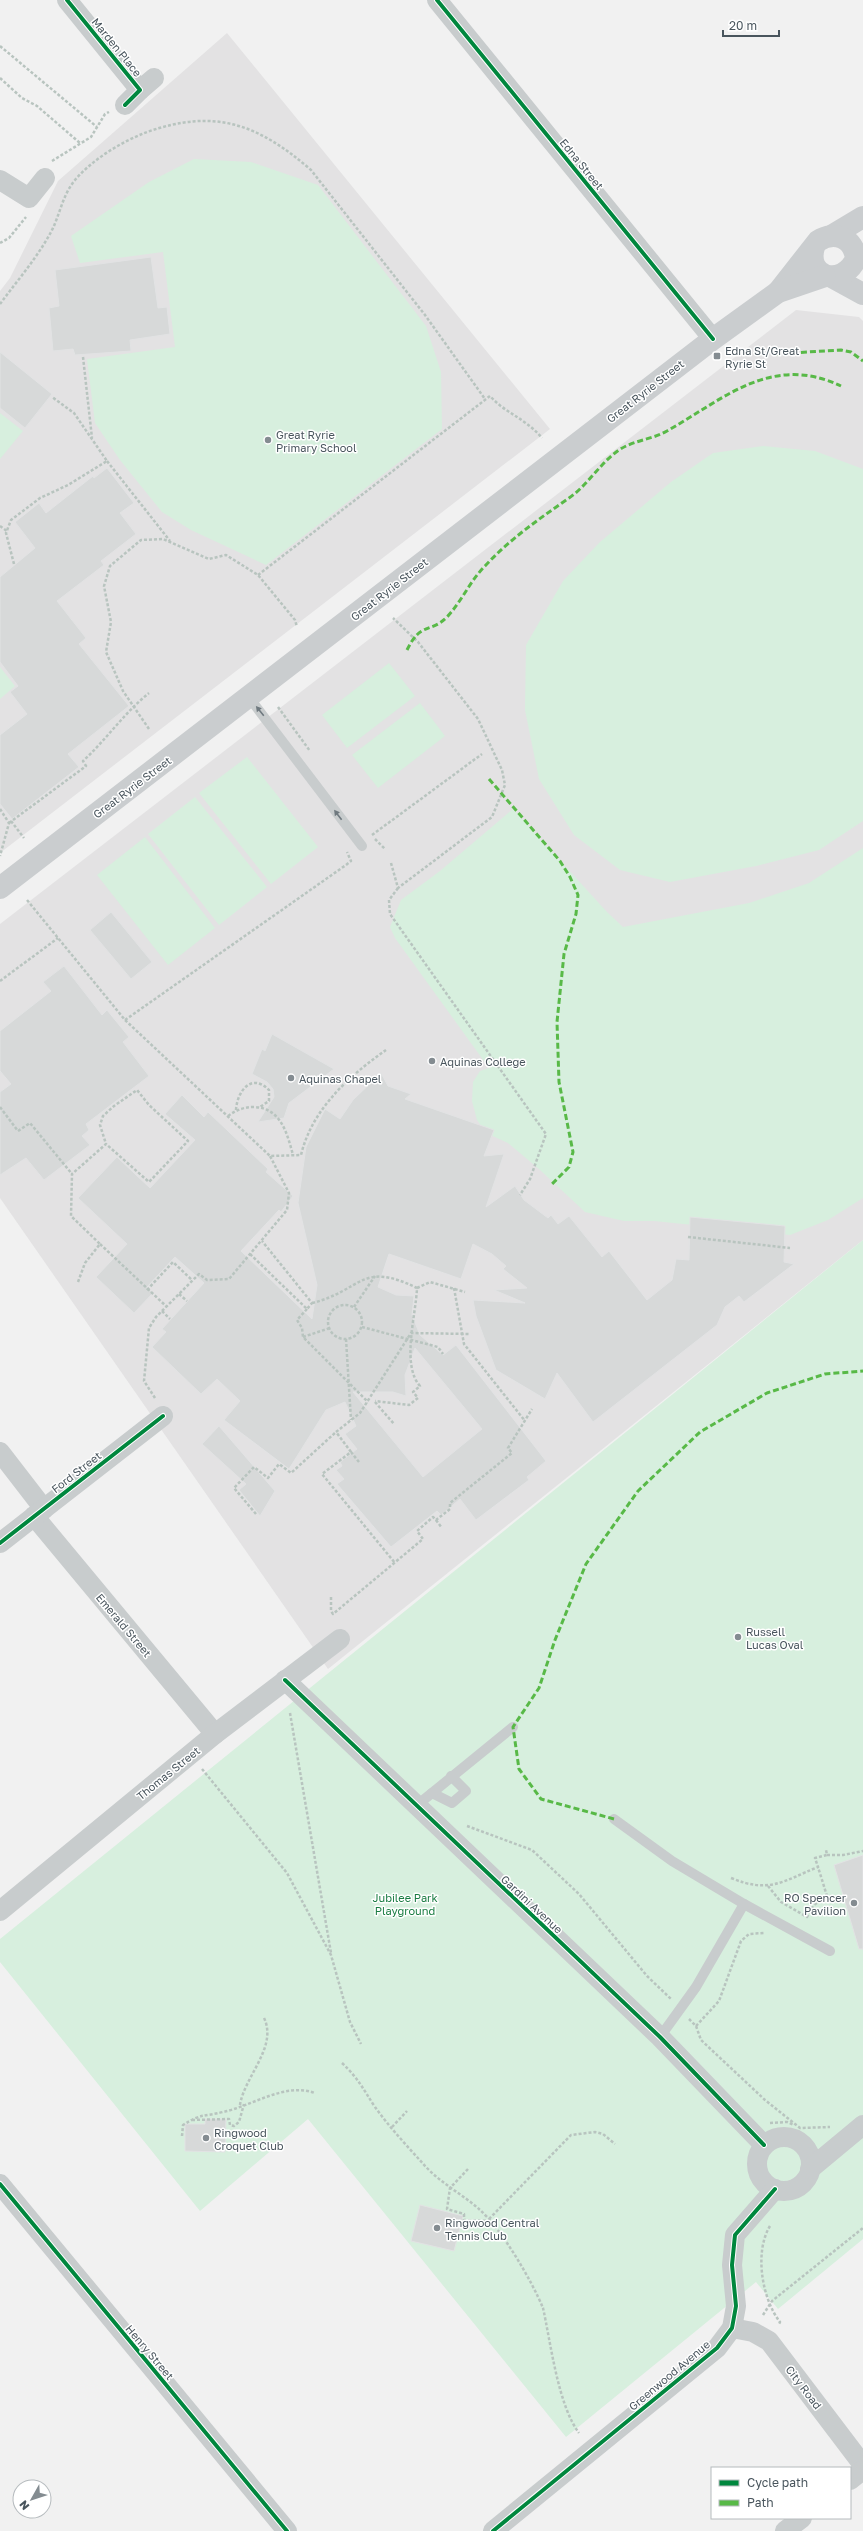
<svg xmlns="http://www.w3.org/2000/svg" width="863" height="2531" viewBox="0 0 863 2531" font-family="'Golos Text',sans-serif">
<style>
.education{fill:#e3e2e3}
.green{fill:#d7efde}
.building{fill:#d7d9d9;stroke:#e2e3e4;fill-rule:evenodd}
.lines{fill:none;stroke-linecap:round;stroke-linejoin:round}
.path{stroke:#b8c4bf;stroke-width:2.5;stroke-dasharray:3 2;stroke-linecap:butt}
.lane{stroke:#c8cccd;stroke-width:10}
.street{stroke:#c8cccd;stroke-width:20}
.secondary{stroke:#cacdcf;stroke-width:22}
.quiet{stroke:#58b947;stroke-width:3;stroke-dasharray:6 3;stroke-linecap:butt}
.cycleway-casing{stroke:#fff;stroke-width:6}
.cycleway{stroke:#00873e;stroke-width:4}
.oneway{fill:#6f797f}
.poi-dot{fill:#848c91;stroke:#fff;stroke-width:1.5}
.labels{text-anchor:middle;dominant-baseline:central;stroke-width:3;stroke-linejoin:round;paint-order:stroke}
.street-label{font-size:11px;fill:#49555d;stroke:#fff}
.poi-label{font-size:11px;fill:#49555d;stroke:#fff;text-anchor:start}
.park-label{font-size:11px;fill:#1b7d43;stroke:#fff}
</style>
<rect width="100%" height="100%" fill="#f1f1f1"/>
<g class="education">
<path d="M227,33L550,429L0,853V291L10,278L58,181Z"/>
<path d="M796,310L859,317L863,321V1240L328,1669L0,1198V924Z"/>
</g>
<g class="green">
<path d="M194,159L251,162L318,185L426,326L441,372L442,429L266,565L191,530L162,512L120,460L95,423L87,359L175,347L163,252L80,263L71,236L149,182Z"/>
<path d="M0,413L23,431L0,459Z"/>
<path d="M763,446L815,451L863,469V821L819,850L756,866L670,882L620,870L574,835L539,779L525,710L526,645L563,581L600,542L671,482L713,453Z"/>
<path d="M389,663L415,696L347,748L322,715Z"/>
<path d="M0,667L15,686L0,699Z"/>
<path d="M420,703L445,736L378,788L352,755Z"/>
<path d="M247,757L318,847L271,884L199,793Z"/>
<path d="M195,797L267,887L219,925L148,834Z"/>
<path d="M513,809L607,912L623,927L749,903L809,883L863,848V1198L828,1220L790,1235L654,1221H624L585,1212L539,1169L508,1143L486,1133L477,1120L472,1101L473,1082L480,1071L489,1068L395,938L390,927L401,900L440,871Z"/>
<path d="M145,837L215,928L168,965L97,875Z"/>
<path d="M863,1240V2239L778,2309L756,2282L566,2437L308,2119L200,2211L0,1962V1939Z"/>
</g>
<g class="building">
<path d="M151,257L158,308L167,307L170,334L130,340L131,351L75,355L73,349L53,351L49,308L59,306L55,270Z"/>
<path d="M0,352L52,394L25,428L0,408Z"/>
<path d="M107,468L134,503L120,513L136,534L101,561L104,565L57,601L86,638L79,644L129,706L68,754L79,767L12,819L0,804V735L27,714L10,692L18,686L0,662V577L35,548L15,522L39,503L46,513L93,476L94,478Z"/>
<path d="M111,912L152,962L131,979L90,930Z"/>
<path d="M64,966L102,1015L107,1010L129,1037L123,1042L149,1076L86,1124L89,1130L82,1136L90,1145L44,1180L26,1158L0,1175V1092L11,1084L0,1071V1031L51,991L43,982Z"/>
<path d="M272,1034L334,1069L289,1103L284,1118L258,1122L274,1097L273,1089L267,1082L252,1074L262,1049L265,1051Z"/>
<path d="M381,1073L388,1086L411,1094L405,1099L494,1130L484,1156L504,1154L486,1207L515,1186L524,1200L548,1218L551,1215L558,1224L569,1216L602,1257L609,1251L647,1300L672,1280L676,1259L689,1260L690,1217L785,1226L784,1262L794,1264L744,1302L739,1296L725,1307L717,1325L593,1422L557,1373L545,1399L496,1370L476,1316L473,1300L525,1303L494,1290L527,1288L503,1269L506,1266L492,1254L473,1244L461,1279L389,1254L378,1287L396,1295L414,1296L412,1315L420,1335L443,1355L456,1345L546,1461L527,1477L529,1480L476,1520L460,1499L441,1515L437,1511L391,1547L337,1484L344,1479L336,1470L342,1466L340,1462L357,1449L345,1434L356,1426L345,1402L326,1410L289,1469L224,1420L240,1401L217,1379L201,1394L152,1347L166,1332L162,1329L204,1283L175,1257L147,1287L153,1293L134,1313L96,1277L127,1244L78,1198L117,1157L150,1188L195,1140L165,1114L182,1095L204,1117L208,1112L268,1169L266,1172L293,1196L281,1212L279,1210L241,1251L312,1319L317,1285L298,1203L306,1147L325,1109L340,1119L353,1100ZM415,1348L482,1429L423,1477L353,1392H393L406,1396L405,1375Z"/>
<path d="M219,1426L275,1491L260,1516L239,1490L246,1484L202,1444Z"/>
<path d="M863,1855V1949H859L834,1865Z"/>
<path d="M205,2119H226L225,2152L185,2151V2124H205Z"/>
<path d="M420,2205L463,2216L454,2251L411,2241Z"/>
</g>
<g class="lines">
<g class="path">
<path d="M0,46L97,127"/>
<path d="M0,78L22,98L37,106L80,143"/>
<path d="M52,161L91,137L105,114L109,112"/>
<path d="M0,243L9,238L26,217"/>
<path d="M0,304C17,281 37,258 51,232C60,215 62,196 75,180C93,159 121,142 147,132C215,108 258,124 311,170L425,315L485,399"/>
<path d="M83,357L92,438"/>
<path d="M107,461L170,541"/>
<path d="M0,526L7,531"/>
<path d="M14,564L6,533L11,520L40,498L68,485L107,461L74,413L52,397"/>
<path d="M258,575L490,396C506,414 524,417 542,438"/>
<path d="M278,707L310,751"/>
<path d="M149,729L123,691L106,652L111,622L104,586L110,566L141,540L163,539L209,559L226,555L258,575L295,620L297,627"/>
<path d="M0,809L9,823L0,856"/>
<path d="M11,821L24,838"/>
<path d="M9,823L86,766L83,761C106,740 124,713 149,693"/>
<path d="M372,835L482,754"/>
<path d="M375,839L385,849"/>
<path d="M391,863L398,888L492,817L505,785L502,770L478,719L418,642L393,618"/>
<path d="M398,888L389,900L390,914L546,1134L530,1179L520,1195"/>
<path d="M27,900L125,1020L270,1156L301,1155C312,1109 349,1076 386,1050"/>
<path d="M0,981L58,938"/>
<path d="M125,1020L346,865L351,861L347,852"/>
<path d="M0,1107L18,1131L30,1123L72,1174"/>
<path d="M236,1110C237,1092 251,1072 269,1090V1101L260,1107"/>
<path d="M228,1116C236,1110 244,1107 254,1107C281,1108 287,1133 293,1155"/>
<path d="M688,1237L790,1248"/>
<path d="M100,1244L167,1307"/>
<path d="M250,1254L307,1309L312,1303L262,1241"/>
<path d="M78,1282L85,1263L100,1244L71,1216L72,1174L106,1144L149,1182L188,1141L149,1105L137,1090L114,1106L103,1116L100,1125L106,1144"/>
<path d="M417,1288L430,1282L465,1292"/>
<path d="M454,1288L464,1344L525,1421"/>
<path d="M147,1290L173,1262L192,1280"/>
<path d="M179,1294L187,1301"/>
<path d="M312,1303C362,1291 360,1260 417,1288C416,1315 401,1365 420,1386L413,1392L418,1398L409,1405L375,1401"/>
<circle cx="345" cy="1322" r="17"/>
<path d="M354,1307L375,1276"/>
<path d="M307,1309L297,1320L302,1328L303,1337L368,1402"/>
<path d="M162,1311L170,1319"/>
<path d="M362,1327L438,1347L443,1354"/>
<path d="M303,1337L330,1328"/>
<path d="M346,1339L351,1420"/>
<path d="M155,1398L144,1381L149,1328L156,1317L199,1274L207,1280L229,1279L287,1210L289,1193L270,1156"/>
<path d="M375,1402L394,1424"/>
<path d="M351,1452L336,1432L360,1413L411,1333L470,1334"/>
<path d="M359,1462L351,1452L322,1474L395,1563"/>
<path d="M256,1514L234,1488L254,1467L268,1478L279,1464L291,1473L336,1432"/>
<path d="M436,1520L442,1528"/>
<path d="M331,1597V1611L333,1614L423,1539L417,1531L433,1517L436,1520L450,1509V1503L512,1453L508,1448L532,1409"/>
<path d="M290,1713L331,1953"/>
<path d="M202,1769L287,1873L331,1955L350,2022L361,2044"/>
<path d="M467,1826L532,1850L579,1894L647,1976L671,1999"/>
<path d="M827,1855H843L863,1851"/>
<path d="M731,1878C770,1894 783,1881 818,1867L815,1858L827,1855L826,1850"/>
<path d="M768,1886L781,1902L807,1917L814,1905L827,1896L818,1867"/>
<path d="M689,2019L696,2026L701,2040L765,2100L800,2128L830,2127"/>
<path d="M696,2026L719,2001L741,1941L749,1934L764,1933"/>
<path d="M342,2063C359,2079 363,2089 375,2107C390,2128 409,2148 426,2167C442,2184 462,2194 479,2209C501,2228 532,2281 543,2308C551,2344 558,2405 579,2433"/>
<path d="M240,2105C244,2077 278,2047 264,2018"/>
<path d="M192,2120L229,2119L230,2125L234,2126L239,2122L244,2104"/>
<path d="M770,2123L787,2122L794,2125"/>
<path d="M392,2127L407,2111"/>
<path d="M182,2136L183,2125C202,2113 203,2117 223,2112C252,2106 285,2082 315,2093"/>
<path d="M468,2169L450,2188L447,2209L464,2214V2220L490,2221"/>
<path d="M489,2219L571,2135L595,2132L603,2134L615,2144"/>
<path d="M770,2226C754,2252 762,2299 780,2322L779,2324"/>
<path d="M763,2315L772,2301L863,2228"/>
</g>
<g class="lane">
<path d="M248,696L362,846"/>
<path d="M432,1793L452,1803L466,1791L451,1776"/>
<path d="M416,1806L513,1727"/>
<path d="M614,1819L672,1861L744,1904"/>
<path d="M660,2037L696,1987L744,1904L830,1951"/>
</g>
<g class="street">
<path d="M67,0L140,90L125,105"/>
<path d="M437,0L713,339"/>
<path d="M140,90L154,78"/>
<path d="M0,180L29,198L45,178"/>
<path d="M0,1452L44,1509"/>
<path d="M34,1516L215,1734"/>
<path d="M0,1543L163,1416"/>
<path d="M285,1680L660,2037L764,2145"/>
<path d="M0,1911L215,1734L340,1639"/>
<circle cx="784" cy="2164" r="27"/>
<path d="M810,2169L863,2125"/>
<path d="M0,2184L287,2531"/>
<path d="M732,2328L753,2332L769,2341L863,2465"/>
<path d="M850,2480L863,2470"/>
<path d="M493,2531L717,2348L732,2328L736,2306L732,2265L735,2235L775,2189"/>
<path d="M785,2531L802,2518"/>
</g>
<g class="secondary">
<path d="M833,235L863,217"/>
<path d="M832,277L863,294"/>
<path d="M778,292L818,241C835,230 854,238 856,259C842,288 805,278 814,247"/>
<path d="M0,888L713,339L778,292L825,276"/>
</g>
<g class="quiet">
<path d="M774,354L841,350L851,352L863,361"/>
<path d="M407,650C421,621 430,634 447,617C462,601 470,581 485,566C510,539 539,519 569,498C588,485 600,463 619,450C634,440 651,440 667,431C724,399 771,353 841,386"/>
<path d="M489,779L560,861L570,877L578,895L576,914L564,954L557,1022L559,1082L573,1152L569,1167L552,1184"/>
<path d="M614,1819L541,1799L519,1769L513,1727L539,1688L555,1640L586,1564L638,1491L700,1432L767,1393L825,1374L863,1371"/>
</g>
<g class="cycleway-casing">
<g id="cycleway">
<path d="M67,0L140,90L125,105"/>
<path d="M437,0L713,339"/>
<path d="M0,1543L163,1416"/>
<path d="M285,1680L660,2037L764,2145"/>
<path d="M0,2184L287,2531"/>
<path d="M493,2531L717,2348L732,2328L736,2306L732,2265L735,2235L775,2189"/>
</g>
</g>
<use href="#cycleway" class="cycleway"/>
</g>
<defs><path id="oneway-solid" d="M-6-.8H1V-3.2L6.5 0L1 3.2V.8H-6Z"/></defs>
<g class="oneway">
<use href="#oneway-solid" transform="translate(260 711) rotate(-129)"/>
<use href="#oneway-solid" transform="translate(338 815) rotate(-127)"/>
</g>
<g class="poi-dot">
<rect x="713" y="352" width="8" height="8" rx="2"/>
<circle cx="268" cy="440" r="4"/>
<circle cx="432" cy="1061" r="4"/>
<circle cx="291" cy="1078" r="4"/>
<circle cx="738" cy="1637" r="4"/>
<circle cx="854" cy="1903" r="4"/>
<circle cx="206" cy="2138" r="4"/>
<circle cx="437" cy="2228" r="4"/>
</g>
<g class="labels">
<g class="street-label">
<text transform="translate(117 47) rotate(51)">Marden Place</text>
<text transform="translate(582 164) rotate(51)">Edna Street</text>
<text transform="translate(645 391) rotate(-38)">Great Ryrie Street</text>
<text transform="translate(389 589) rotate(-38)">Great Ryrie Street</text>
<text transform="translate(132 787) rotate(-37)">Great Ryrie Street</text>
<text transform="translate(76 1472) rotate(-38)">Ford Street</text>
<text transform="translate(124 1625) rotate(50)">Emerald Street</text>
<text transform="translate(168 1773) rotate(-39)">Thomas Street</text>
<text transform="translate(532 1904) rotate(43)">Gardini Avenue</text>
<text transform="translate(150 2352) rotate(50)">Henry Street</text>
<text transform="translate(669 2375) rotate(-40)">Greenwood Avenue</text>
<text transform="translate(804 2387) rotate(53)">City Road</text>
</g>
<g class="poi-label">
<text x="725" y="350">Edna St/Great<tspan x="725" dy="13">Ryrie St</tspan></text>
<text x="276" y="434">Great Ryrie<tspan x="276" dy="13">Primary School</tspan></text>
<text x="440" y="1061">Aquinas College</text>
<text x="299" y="1078">Aquinas Chapel</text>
<text x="746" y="1631">Russell<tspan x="746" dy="13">Lucas Oval</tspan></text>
<text x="846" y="1897" text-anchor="end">RO Spencer<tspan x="846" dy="13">Pavilion</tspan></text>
<text x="214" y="2132">Ringwood<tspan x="214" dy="13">Croquet Club</tspan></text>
<text x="445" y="2222">Ringwood Central<tspan x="445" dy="13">Tennis Club</tspan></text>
</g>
<g class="park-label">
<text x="405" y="1897">Jubilee Park<tspan x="405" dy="13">Playground</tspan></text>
</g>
</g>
<rect x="711" y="2467" width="140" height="52" fill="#ffffff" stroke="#b6bbbe"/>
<rect x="719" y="2480" width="20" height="6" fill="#00873e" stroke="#b6bbbe"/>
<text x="747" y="2487" font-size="12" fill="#49555d">Cycle path</text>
<rect x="719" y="2500" width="20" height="6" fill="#58b947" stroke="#b6bbbe"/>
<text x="747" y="2507" font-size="12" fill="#49555d">Path</text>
<g transform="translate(32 2499) rotate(231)"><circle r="19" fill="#ffffff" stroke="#b6bbbe"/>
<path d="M0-3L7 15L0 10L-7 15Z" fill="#848c91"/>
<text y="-6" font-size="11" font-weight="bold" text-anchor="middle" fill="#49555d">N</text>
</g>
<path d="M723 30v6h56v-6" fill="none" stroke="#49555d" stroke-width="2"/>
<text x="729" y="30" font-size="12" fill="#49555d" stroke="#ffffff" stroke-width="3" paint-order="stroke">20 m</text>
</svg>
